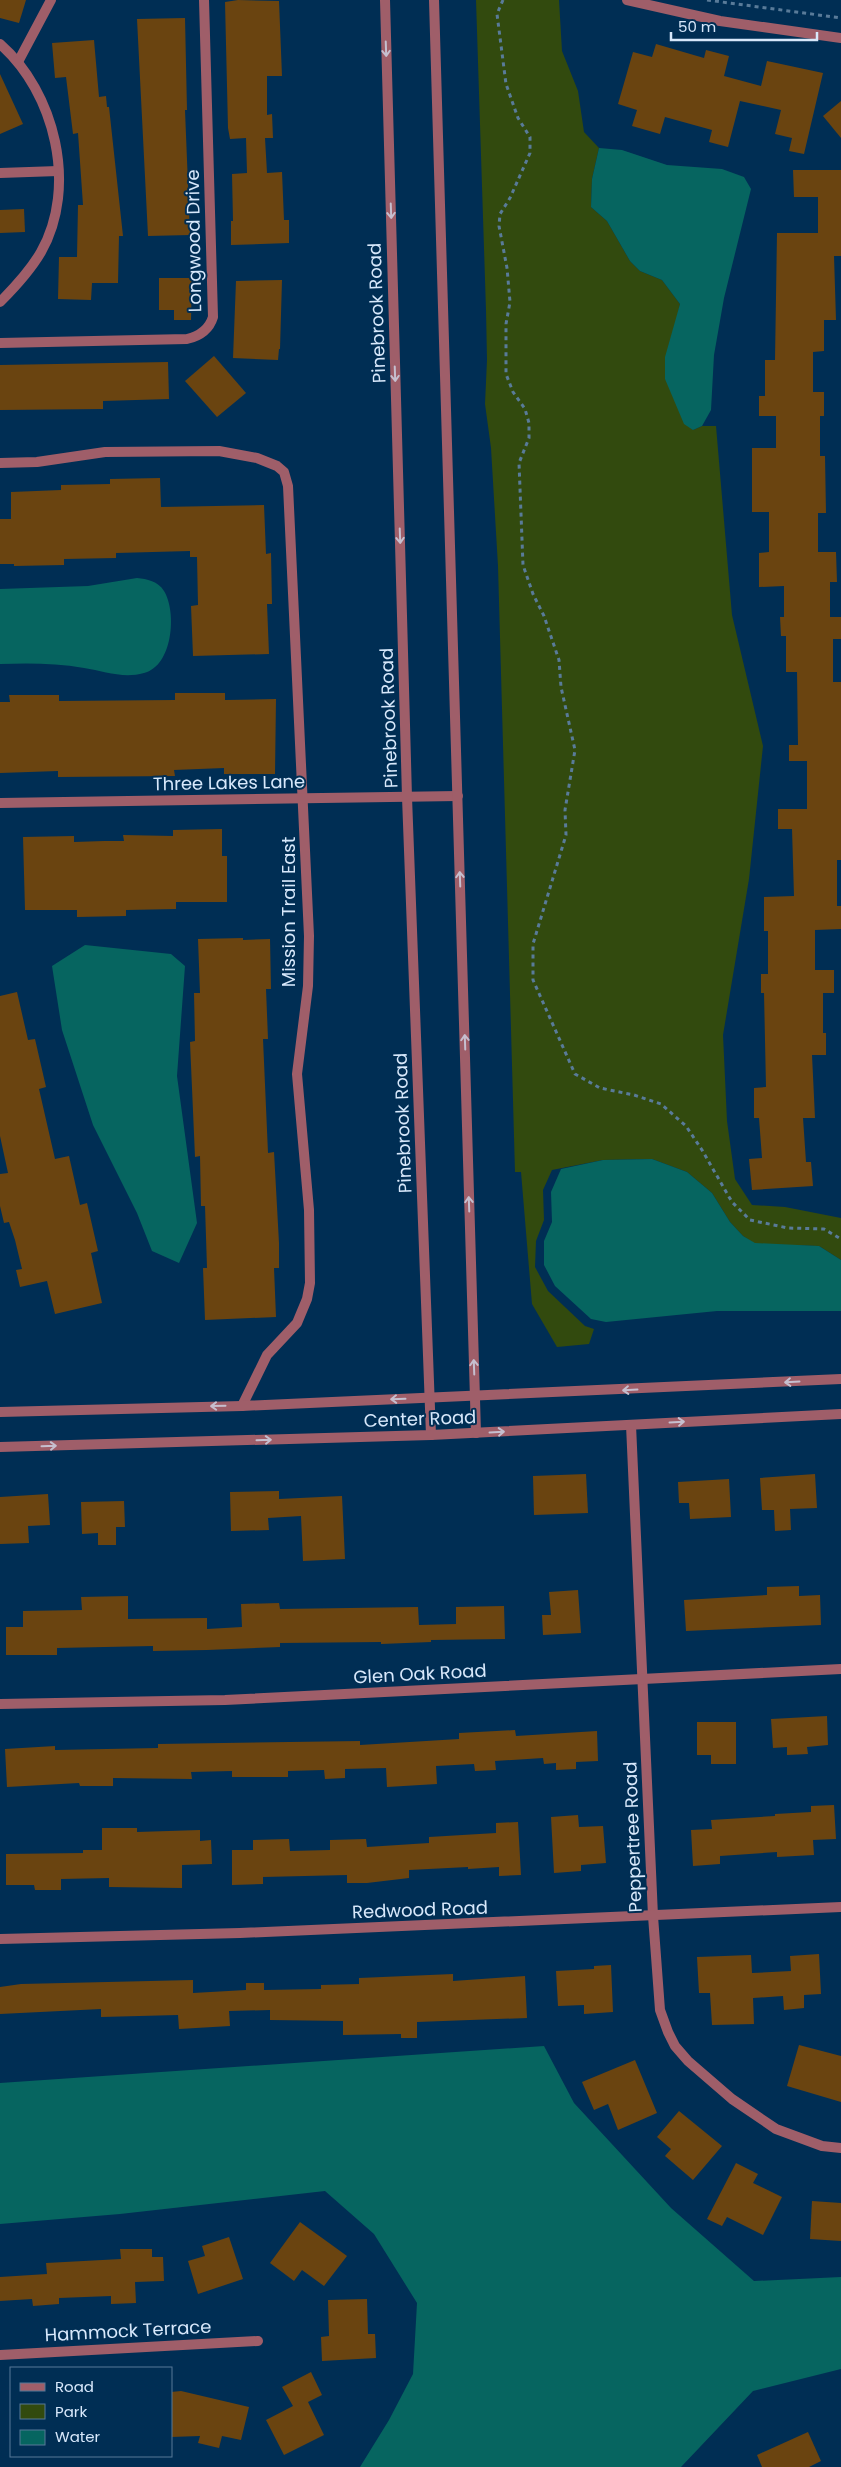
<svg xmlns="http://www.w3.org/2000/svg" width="841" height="2467" viewBox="0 0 841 2467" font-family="Poppins,sans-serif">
	<rect width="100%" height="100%" fill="#002e54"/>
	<polygon fill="#324a0e" points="476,0 559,0 562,51 578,91 584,132 599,148 592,179 591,207 607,221 630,261 640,271 662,280 680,304 675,328 693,430 702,426 716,426 732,615 763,746 749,879 723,1035 727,1121 735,1179 752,1205 785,1207 841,1218 841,1260 819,1246 755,1244 743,1236 730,1222 712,1193 687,1172 652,1159 603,1160 552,1170 543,1190 544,1220 536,1241 535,1267 548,1291 585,1326 594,1329 589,1344 557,1347 532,1304 521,1172 515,1172 498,566 491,448 485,404 487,360 486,310"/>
	<g fill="#066560">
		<polygon points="599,148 622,150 667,165 722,169 744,177 751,189 724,298 714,355 711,410 702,426 693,430 684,424 665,379 665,357 680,304 662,280 640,271 630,261 607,221 591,207 592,179"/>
		<path d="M137 578C147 579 158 581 164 591 177 612 173 666 144 673 123 679 104 671 84 668 56 663 28 663 0 664V589L88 586Z"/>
		<polygon points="85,945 171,954 185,966 177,1076 197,1223 179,1263 152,1251 137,1213 93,1125 62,1030 52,966"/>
		<polygon points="652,1159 687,1172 712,1193 730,1222 743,1236 755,1243 819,1246 841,1260 841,1311 717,1311 606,1322 591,1319 555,1286 544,1265 544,1241 552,1222 551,1192 561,1169 603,1160"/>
		<polygon points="544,2046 574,2103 671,2208 754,2281 841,2277 841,2369 753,2391 681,2467 360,2467 389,2420 413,2374 417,2303 374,2234 325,2191 120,2214 0,2224 0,2083"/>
	</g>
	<g fill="#6a4410">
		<polygon points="0,0 26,0 19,23 0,18"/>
		<polygon points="238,0 279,1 282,76 267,76 267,115 272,114 273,138 265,138 267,173 282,172 284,220 289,220 289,243 231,245 231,221 233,221 232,174 247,173 246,138 230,139 228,128 225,2"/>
		<polygon points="185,18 187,110 185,110 190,235 148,236 137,19"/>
		<polygon points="94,40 99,97 106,96 107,107 109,107 123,236 119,236 118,283 92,283 91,300 58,299 59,257 77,257 78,205 83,205 78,133 73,134 66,77 55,78 52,43"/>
		<polygon points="656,44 704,58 706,50 729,56 724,76 761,86 767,61 823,73 804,154 789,151 792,138 775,134 781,110 740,101 728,147 709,142 712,130 665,117 660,134 632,126 637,110 618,104 633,52 652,57"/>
		<polygon points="0,74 23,124 0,134"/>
		<polygon points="841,101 841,138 823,116"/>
		<polygon points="793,170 841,170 841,256 834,256 836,320 824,320 824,351 813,352 813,392 824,392 824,416 820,416 820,456 825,456 826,513 818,513 818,552 836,552 837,582 830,582 830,617 841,617 841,639 833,639 833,682 841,682 841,860 837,860 837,906 841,906 841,929 815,930 815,970 834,970 834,993 823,993 823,1033 826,1033 826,1055 812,1055 815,1118 803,1118 806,1162 811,1162 813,1186 752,1190 749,1159 762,1158 759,1118 754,1118 754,1088 766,1087 764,993 761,993 761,974 768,974 768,931 764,931 764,897 794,896 792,829 778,829 778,809 807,809 807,761 789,761 789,745 798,745 797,672 786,672 786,636 781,636 780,617 784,617 784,586 759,587 759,553 769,552 769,512 752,512 752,448 776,448 776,416 759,416 759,396 765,396 765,360 775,360 777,233 818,233 818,197 794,197"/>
		<polygon points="24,209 25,232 0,233 0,210"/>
		<polygon points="159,278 192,278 191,320 174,320 174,310 159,310"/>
		<polygon points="282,280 280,349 279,349 278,360 233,358 236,281"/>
		<polygon points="214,356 246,393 217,417 185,381"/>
		<polygon points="168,362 169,399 103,401 103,409 0,410 0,365"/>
		<polygon points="160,478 161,507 264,505 266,554 271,553 272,604 267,604 269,654 193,656 191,606 198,605 197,557 190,557 190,551 116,553 116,558 64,559 64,565 14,566 14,564 0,564 0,519 11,519 11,492 61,490 61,485 110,484 110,479"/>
		<polygon points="175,693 225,693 225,700 276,699 275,774 224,774 224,768 174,770 175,776 58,777 58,771 0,773 0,702 10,702 9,695 59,695 59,701 175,700"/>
		<polygon points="222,829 222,856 227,856 227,902 176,902 176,909 126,910 126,916 77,917 77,910 25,910 23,837 74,836 74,842 104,841 124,841 123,835 173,836 173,830"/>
		<polygon points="243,938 243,940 270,939 271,989 266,989 268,1039 263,1039 268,1153 274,1152 279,1243 279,1268 274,1268 276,1317 205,1320 203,1268 207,1268 205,1206 201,1206 200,1156 195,1157 190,1042 195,1041 194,993 200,993 198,939"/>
		<polygon points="17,992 28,1040 35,1039 46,1087 39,1089 55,1159 69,1156 80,1205 87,1203 98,1251 91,1253 102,1303 55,1314 47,1281 20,1287 16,1270 22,1269 15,1240 9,1222 4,1223 0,1206 0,1174 8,1173 0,1136 0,996"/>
		<polygon points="586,1474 588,1513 534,1515 533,1476"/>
		<polygon points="815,1474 817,1508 790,1509 791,1530 775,1531 774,1510 762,1510 760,1478"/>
		<polygon points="729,1479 731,1517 690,1519 689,1503 679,1503 678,1482"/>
		<polygon points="279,1491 279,1499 342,1496 345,1559 303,1561 301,1516 268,1518 269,1530 231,1531 230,1492"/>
		<polygon points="48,1494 50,1525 28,1526 29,1543 0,1544 0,1497"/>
		<polygon points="124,1501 125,1527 116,1527 116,1545 98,1545 98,1533 82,1534 81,1502"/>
		<polygon points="799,1586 799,1596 820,1595 821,1625 686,1631 684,1600 767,1595 767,1587"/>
		<polygon points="578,1590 581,1633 543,1635 542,1615 551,1615 549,1592"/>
		<polygon points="128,1596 128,1619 207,1618 207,1629 242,1627 241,1604 279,1603 280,1609 418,1607 419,1625 456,1624 456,1607 504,1606 505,1639 431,1640 431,1642 381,1644 381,1642 280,1643 280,1647 207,1650 153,1651 153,1646 57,1648 57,1655 6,1655 6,1627 23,1627 23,1611 82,1610 81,1597"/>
		<polygon points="827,1716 828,1745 807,1747 808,1754 787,1755 787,1747 773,1748 771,1719"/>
		<polygon points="697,1722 736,1722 736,1764 711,1764 711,1755 697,1755"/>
		<polygon points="515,1730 516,1736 597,1731 598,1761 576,1762 576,1769 556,1770 556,1763 544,1764 543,1758 495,1761 496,1770 475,1771 474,1764 436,1766 437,1784 387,1787 386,1768 345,1769 345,1778 325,1779 324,1770 288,1771 288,1777 232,1777 232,1771 191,1772 192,1779 113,1778 113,1786 80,1786 79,1783 7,1787 5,1749 55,1746 55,1750 158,1748 158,1744 360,1741 360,1745 459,1739 459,1733"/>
		<polygon points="834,1805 836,1839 813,1840 814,1855 777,1857 777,1852 720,1856 720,1864 693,1866 691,1830 712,1829 711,1820 775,1816 775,1814 811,1812 811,1806"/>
		<polygon points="578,1815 579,1827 603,1826 606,1863 581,1865 581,1871 554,1873 551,1817"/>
		<polygon points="518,1822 521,1875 499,1876 499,1867 468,1869 468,1867 409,1870 409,1878 367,1883 347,1883 347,1875 263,1877 263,1884 232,1885 232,1850 253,1850 253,1840 289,1839 290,1851 330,1850 330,1840 366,1839 367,1847 429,1843 429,1837 496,1833 496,1823"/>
		<polygon points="102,1828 137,1828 137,1832 200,1830 200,1841 211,1840 212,1864 182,1865 182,1888 109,1887 109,1878 61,1879 61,1890 35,1890 34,1885 6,1885 6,1854 83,1853 83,1850 102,1850"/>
		<polygon points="819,1954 821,1994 804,1995 804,2008 784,2010 783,1996 753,1998 754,2024 712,2025 710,1993 699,1993 697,1957 751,1955 752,1973 791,1971 790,1956"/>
		<polygon points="611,1965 613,2012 584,2014 584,2005 558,2006 556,1971 594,1969 594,1966"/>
		<polygon points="453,1974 453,1981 525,1976 527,2018 417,2022 417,2038 401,2038 401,2034 343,2035 343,2021 270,2020 270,2010 229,2011 230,2026 179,2029 178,2015 101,2017 101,2009 0,2014 0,1987 21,1984 193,1980 193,1993 246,1990 246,1983 264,1983 264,1990 321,1989 321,1985 359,1984 359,1978"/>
		<polygon points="799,2045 841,2056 841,2102 787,2086"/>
		<polygon points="635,2060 657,2113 618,2130 608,2104 594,2110 582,2082"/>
		<polygon points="679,2111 722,2146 693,2180 665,2156 671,2149 657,2137"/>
		<polygon points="736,2163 758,2174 753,2183 782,2197 763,2235 727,2217 722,2226 707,2219"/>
		<polygon points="812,2201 841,2203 841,2241 810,2239"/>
		<polygon points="300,2222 347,2256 324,2286 302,2270 294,2281 270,2263"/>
		<polygon points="229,2237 243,2279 198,2294 188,2261 205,2256 202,2246"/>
		<polygon points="120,2249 152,2249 152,2257 163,2257 164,2281 135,2282 136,2303 111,2304 111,2296 59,2298 59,2304 33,2306 32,2299 0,2301 0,2277 47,2274 46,2263 121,2259"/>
		<polygon points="367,2299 368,2334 375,2334 376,2358 322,2361 321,2337 329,2336 328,2300"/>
		<polygon points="311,2372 322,2395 308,2402 324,2435 284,2455 266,2420 293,2406 282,2387"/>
		<polygon points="181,2391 249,2407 241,2440 222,2436 219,2448 198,2443 200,2436 171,2437 171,2392"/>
		<polygon points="808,2432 821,2461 809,2467 762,2467 757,2455"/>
	</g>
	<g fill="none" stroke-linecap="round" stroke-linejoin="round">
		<g stroke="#597b99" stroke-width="3" stroke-dasharray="4 4" stroke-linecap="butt">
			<polyline points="503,0 497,14 506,84 518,118 530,137 530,153 510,198 500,214 499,226 507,268 510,302 506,324 506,374 513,392 525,409 529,423 529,438 519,463 523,565 533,594 544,616 559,660 561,687 575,750 565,810 566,835 533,944 533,980 575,1074 600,1088 634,1095 661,1104 686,1126 702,1150 732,1202 750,1220 788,1228 824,1229 841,1239"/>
			<polyline points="707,0 841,18"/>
		</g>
		<g stroke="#9f5e69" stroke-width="10">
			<polyline points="627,0 720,21 841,38"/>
			<path d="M0 44C55 92 78 187 41 252 30 271 15 287 0 302"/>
			<polyline points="18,62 51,0"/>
			<polyline points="0,173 58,171"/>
			<path d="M0 343 187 339C200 336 209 330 213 317L204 0"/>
			<polyline points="0,463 37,462 105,452 219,451 257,458 277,466 284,472 288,486 309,936 308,986 297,1074 309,1210 310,1283 307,1299 297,1323 267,1355 242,1406"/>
			<polyline points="0,803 458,796"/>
			<polyline points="631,1425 653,1916 660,2010 668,2032 675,2046 688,2061 732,2099 776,2129 822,2146 841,2148"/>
			<polyline points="0,1704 225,1700 841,1669"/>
			<polyline points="0,1939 240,1933 841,1907"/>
			<polyline points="0,2355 258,2341"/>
		</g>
		<g stroke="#9f5e69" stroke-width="10">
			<polyline points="385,0 407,797 431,1435"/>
			<polyline points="434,0 476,1433"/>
			<polyline points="0,1412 242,1406 841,1379"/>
			<polyline points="0,1447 431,1435 841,1414"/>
		</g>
	</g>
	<defs><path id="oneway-shaft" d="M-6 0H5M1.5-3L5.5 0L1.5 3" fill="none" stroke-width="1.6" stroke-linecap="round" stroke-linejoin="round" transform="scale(1.25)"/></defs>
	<g stroke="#c6bfcf">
		<use href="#oneway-shaft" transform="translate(386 49) rotate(88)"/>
		<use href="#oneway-shaft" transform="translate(391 211) rotate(88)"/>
		<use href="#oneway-shaft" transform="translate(395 374) rotate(88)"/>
		<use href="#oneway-shaft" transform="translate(400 536) rotate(88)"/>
		<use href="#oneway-shaft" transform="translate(460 879) rotate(-92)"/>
		<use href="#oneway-shaft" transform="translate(465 1042) rotate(-92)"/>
		<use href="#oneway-shaft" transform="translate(469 1204) rotate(-92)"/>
		<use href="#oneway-shaft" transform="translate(474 1367) rotate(-92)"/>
		<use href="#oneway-shaft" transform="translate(792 1382) rotate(177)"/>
		<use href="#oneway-shaft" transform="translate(630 1390) rotate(177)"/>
		<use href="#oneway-shaft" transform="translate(398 1399) rotate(178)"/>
		<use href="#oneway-shaft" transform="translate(218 1406) rotate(179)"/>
		<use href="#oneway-shaft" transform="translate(677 1422) rotate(-3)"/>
		<use href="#oneway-shaft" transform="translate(497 1432) rotate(-3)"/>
		<use href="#oneway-shaft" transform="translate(264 1440) rotate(-2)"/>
		<use href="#oneway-shaft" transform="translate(49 1446) rotate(-2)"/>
	</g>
	<g text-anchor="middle" stroke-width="4" stroke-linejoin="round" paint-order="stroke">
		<g font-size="18" fill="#d7e8fb" stroke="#002e54">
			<text transform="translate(194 241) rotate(-91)" y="6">Longwood Drive</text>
			<text transform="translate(377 313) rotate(-92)" y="6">Pinebrook Road</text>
			<text transform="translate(389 718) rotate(-92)" y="6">Pinebrook Road</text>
			<text transform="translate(229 783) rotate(-1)" y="6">Three Lakes Lane</text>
			<text transform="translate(289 912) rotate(-90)" y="6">Mission Trail East</text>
			<text transform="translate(403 1123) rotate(-92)" y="6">Pinebrook Road</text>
			<text transform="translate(420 1419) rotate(-2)" y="6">Center Road</text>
			<text transform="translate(420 1674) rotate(-3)" y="6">Glen Oak Road</text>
			<text transform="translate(633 1837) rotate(-92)" y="6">Peppertree Road</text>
			<text transform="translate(420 1910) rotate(-2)" y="6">Redwood Road</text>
			<text transform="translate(128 2331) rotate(-3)" y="6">Hammock Terrace</text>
		</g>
	</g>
	<rect x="10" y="2367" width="162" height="90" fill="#002e54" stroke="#567897"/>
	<rect x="20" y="2383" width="25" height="8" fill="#9f5e69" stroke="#567897"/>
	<text x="55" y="2392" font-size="15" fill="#d7e8fb">Road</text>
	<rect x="20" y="2404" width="25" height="15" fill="#324a0e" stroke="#567897"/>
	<text x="55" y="2417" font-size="15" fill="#d7e8fb">Park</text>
	<rect x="20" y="2430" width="25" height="15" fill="#066560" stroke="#567897"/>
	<text x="55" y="2442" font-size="15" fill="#d7e8fb">Water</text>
	<path d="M671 32v8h146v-8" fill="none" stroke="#d7e8fb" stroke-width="2.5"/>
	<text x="678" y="32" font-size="15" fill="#d7e8fb" stroke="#002e54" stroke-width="4" paint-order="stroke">50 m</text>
</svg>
